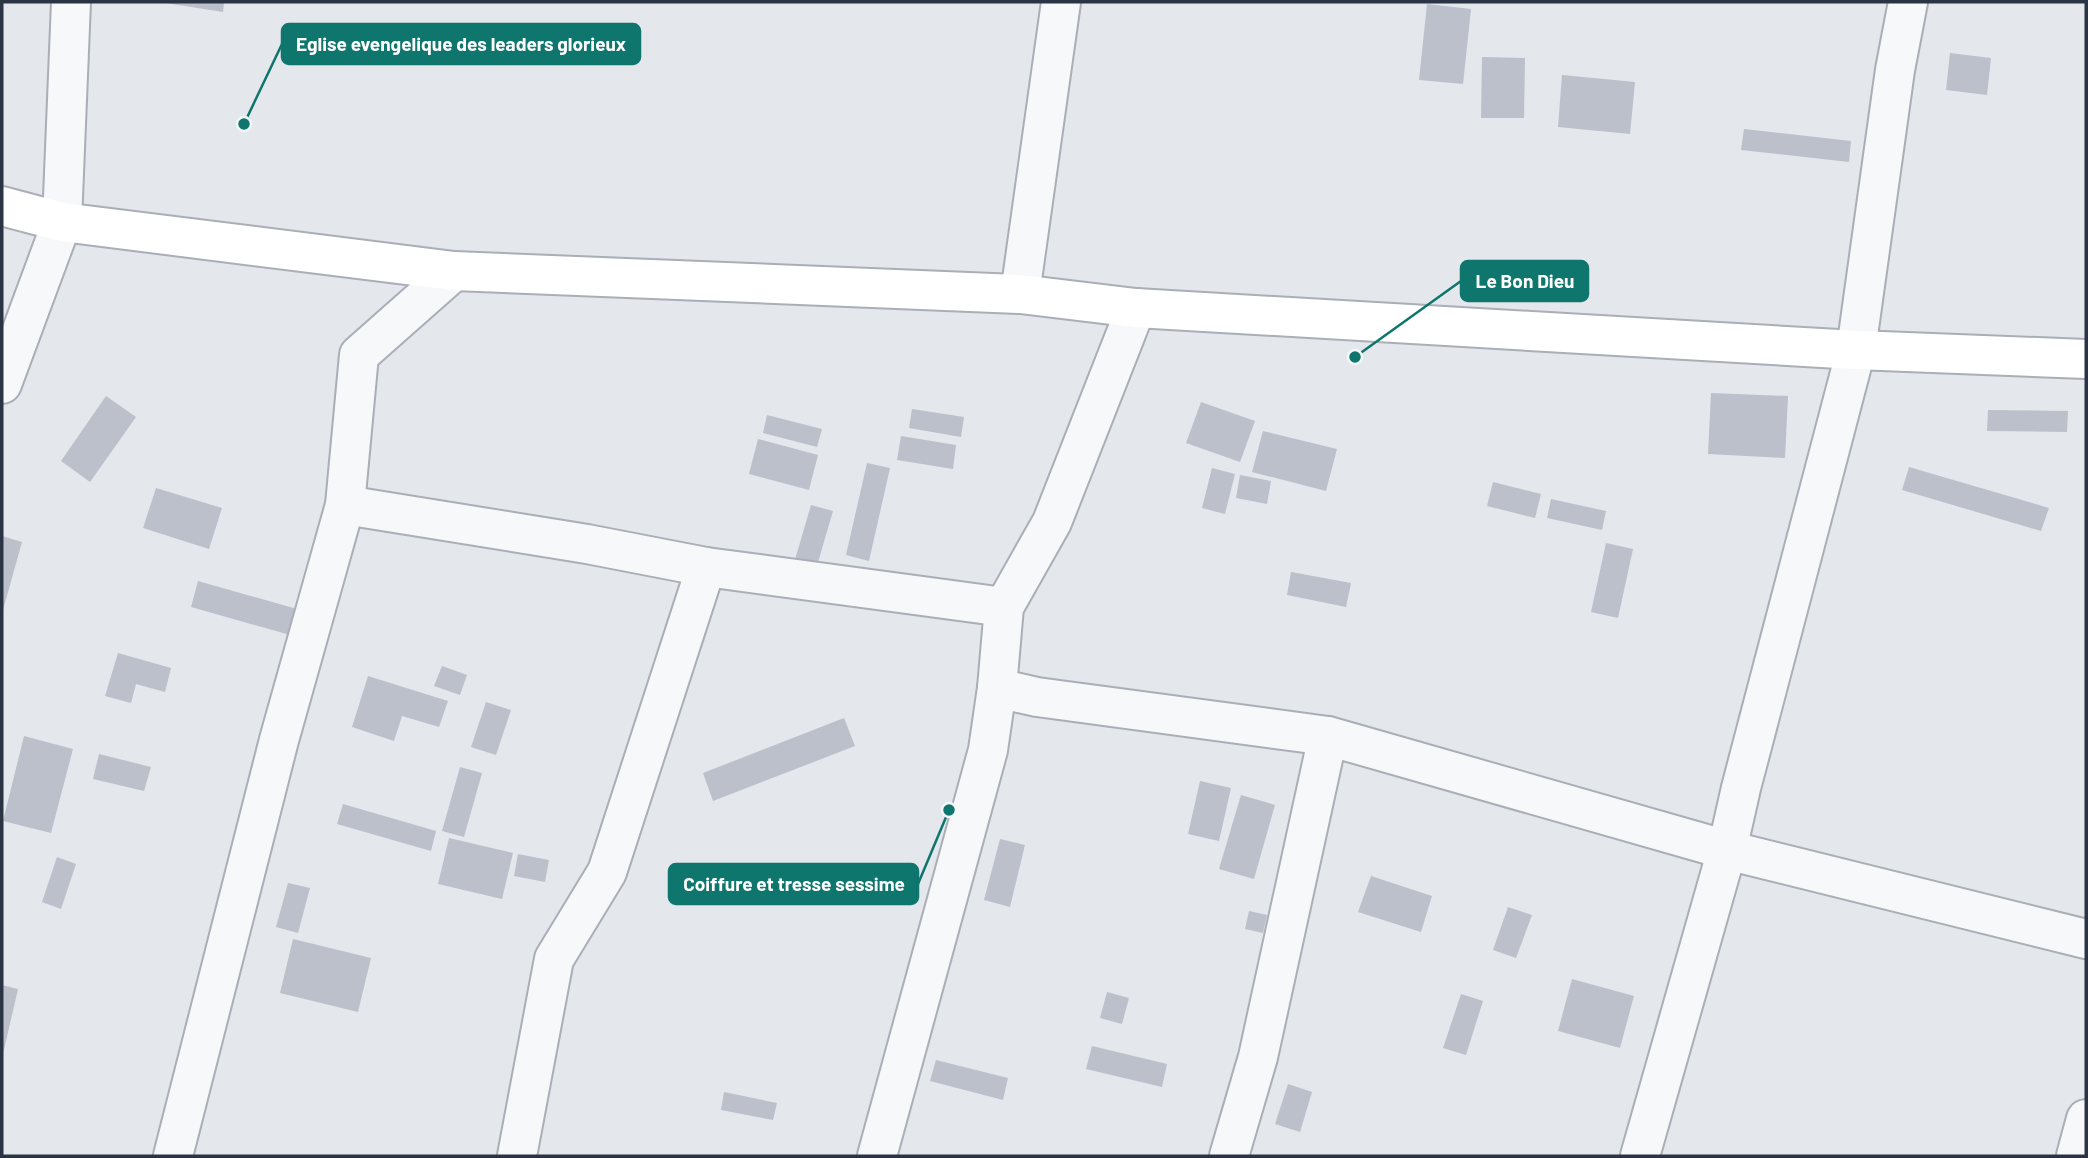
<svg xmlns="http://www.w3.org/2000/svg" width="2088" height="1158" viewBox="0 0 2088 1158" font-family="Barlow,sans-serif">
	<rect width="100%" height="100%" fill="#e4e7ec"/>
	<g fill="#bbc0ca">
		<polygon points="159,2 224,2 223,12"/>
		<polygon points="1427,4 1471,9 1463,84 1419,80"/>
		<polygon points="1950,53 1991,58 1987,95 1946,90"/>
		<polygon points="1482,57 1525,58 1524,118 1481,118"/>
		<polygon points="1562,75 1635,82 1630,134 1558,127"/>
		<polygon points="1744,129 1851,141 1849,162 1741,150"/>
		<polygon points="1711,393 1788,396 1785,458 1708,454"/>
		<polygon points="106,396 136,417 90,482 61,461"/>
		<polygon points="1201,402 1255,421 1240,462 1186,443"/>
		<polygon points="912,409 964,417 961,437 909,428"/>
		<polygon points="1988,410 2068,411 2067,432 1987,431"/>
		<polygon points="767,415 822,429 817,447 763,433"/>
		<polygon points="1263,431 1337,449 1326,491 1252,472"/>
		<polygon points="901,436 956,445 953,469 897,460"/>
		<polygon points="758,439 818,455 809,490 749,474"/>
		<polygon points="867,463 890,468 869,561 846,555"/>
		<polygon points="1909,467 2049,508 2041,531 1902,490"/>
		<polygon points="1212,468 1235,474 1225,514 1202,508"/>
		<polygon points="1240,475 1271,481 1267,504 1236,498"/>
		<polygon points="1493,482 1541,494 1535,518 1487,506"/>
		<polygon points="156,488 222,508 209,549 143,528"/>
		<polygon points="1551,499 1606,511 1602,530 1547,518"/>
		<polygon points="811,505 833,511 814,576 792,570"/>
		<polygon points="2,536 22,542 3,610 2,610"/>
		<polygon points="1606,543 1633,549 1618,618 1591,612"/>
		<polygon points="1291,572 1351,583 1346,607 1287,595"/>
		<polygon points="198,581 297,609 290,635 191,607"/>
		<polygon points="118,653 171,668 165,692 136,684 131,703 105,696"/>
		<polygon points="442,666 467,675 460,695 434,686"/>
		<polygon points="368,676 448,701 439,727 402,716 394,741 352,727"/>
		<polygon points="486,702 511,710 496,755 471,747"/>
		<polygon points="844,718 855,746 713,801 703,773"/>
		<polygon points="24,736 73,749 51,833 3,821"/>
		<polygon points="99,754 151,767 144,791 93,779"/>
		<polygon points="460,767 482,773 464,837 442,831"/>
		<polygon points="1200,781 1231,788 1219,841 1188,834"/>
		<polygon points="1241,795 1275,805 1254,879 1219,869"/>
		<polygon points="343,804 436,831 431,851 337,824"/>
		<polygon points="449,838 513,853 502,899 438,884"/>
		<polygon points="1000,839 1025,845 1010,907 984,900"/>
		<polygon points="518,854 549,860 545,882 514,876"/>
		<polygon points="57,857 76,864 61,909 42,902"/>
		<polygon points="1371,876 1432,896 1421,932 1358,912"/>
		<polygon points="288,883 310,888 298,933 276,927"/>
		<polygon points="1508,907 1532,915 1516,958 1493,950"/>
		<polygon points="1249,911 1267,915 1263,933 1245,929"/>
		<polygon points="293,939 371,958 358,1012 280,993"/>
		<polygon points="1572,979 1634,996 1620,1048 1558,1031"/>
		<polygon points="2,985 18,989 3,1054 2,1054"/>
		<polygon points="1107,992 1129,998 1122,1024 1100,1018"/>
		<polygon points="1461,994 1483,1001 1466,1055 1443,1048"/>
		<polygon points="1092,1046 1167,1064 1162,1087 1086,1069"/>
		<polygon points="936,1060 1008,1078 1003,1100 930,1081"/>
		<polygon points="1288,1084 1312,1092 1300,1132 1275,1124"/>
		<polygon points="724,1092 777,1103 773,1120 721,1110"/>
	</g>
	<g fill="none" stroke-linecap="round" stroke-linejoin="round">
		<defs>
			<g id="street">
				<polyline points="1020,294 1061,2"/>
				<polyline points="2,384 62,222 71,2"/>
				<polyline points="345,505 587,544 706,567 1004,607"/>
				<polyline points="997,688 1037,697 1328,736 1727,850 2086,939"/>
				<polyline points="173,1156 279,740 345,505 359,355 454,271"/>
				<polyline points="517,1156 554,959 607,872 706,567"/>
				<polyline points="877,1156 988,750 997,688 1004,607 1052,522 1136,308"/>
				<polyline points="1229,1156 1258,1057 1328,736"/>
				<polyline points="1640,1156 1727,850 1741,788 1856,350 1895,70 1908,2"/>
				<polyline points="2076,1156 2086,1119"/>
			</g>
			<polyline id="secondary" points="2,206 62,222 454,271 1020,294 1136,308 1856,350 2086,359"/>
		</defs>
		<use href="#street" stroke="#a9aeb7" stroke-width="42"/>
		<use href="#secondary" stroke="#a9aeb7" stroke-width="42"/>
		<use href="#street" stroke="#f7f8fa" stroke-width="38"/>
		<use href="#secondary" stroke="#fff" stroke-width="38"/>
	</g>
	<path fill="none" stroke="#0f766e" stroke-width="2.5" d="M244 124L282 44M1355 357L1461 281M949 810L918 884"/>
	<g fill="#0f766e" stroke="#f4f6f9" stroke-width="2.5">
		<circle cx="244" cy="124" r="7"/>
		<circle cx="1355" cy="357" r="7"/>
		<circle cx="949" cy="810" r="7"/>
	</g>
	<g fill="#0f766e" stroke="#0f766e" stroke-width="2.5">
		<rect x="282" y="24" width="358" height="40" rx="7"/>
		<rect x="1461" y="261" width="127" height="40" rx="7"/>
		<rect x="669" y="864" width="249" height="40" rx="7"/>
	</g>
	<g font-size="19" text-anchor="middle" font-weight="bold" fill="#fff">
		<text x="461" y="51">Eglise evengelique des leaders glorieux</text>
		<text x="1525" y="288">Le Bon Dieu</text>
		<text x="794" y="891">Coiffure et tresse sessime</text>
	</g>
	<rect width="2088" height="1158" fill="none" stroke="#2b3445" stroke-width="7"/>
</svg>
